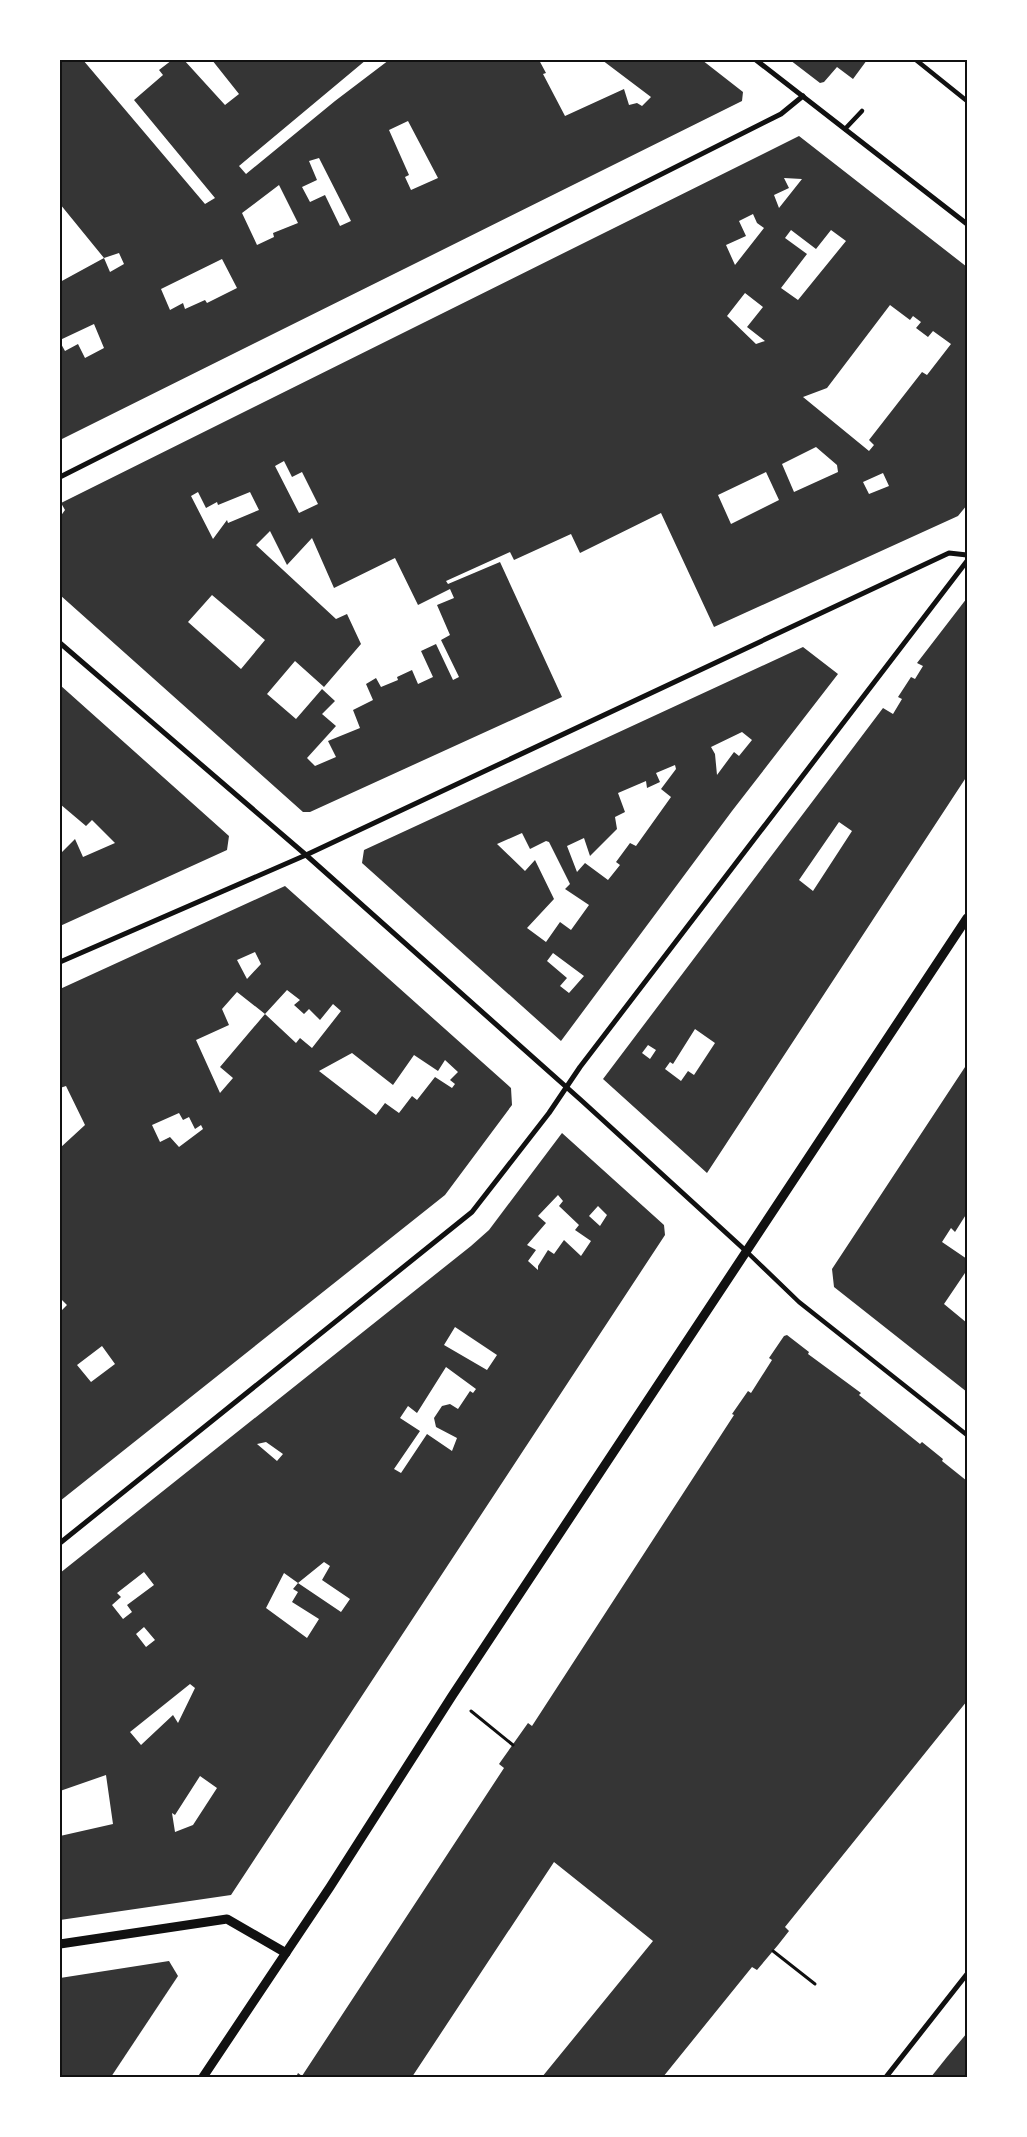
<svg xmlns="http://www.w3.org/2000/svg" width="1027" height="2137" viewBox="0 0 1027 2137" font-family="'IBM Plex Sans',sans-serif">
	<rect width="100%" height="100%" fill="#fff"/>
	<g fill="#353535" fill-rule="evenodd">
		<path d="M60 60H83L205 204 215 198 134 100 163 75 159 70 172 60H184L225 105 239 94 212 60H366L239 166 246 174 335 101 389 60H539L546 73 543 74 565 116 624 89 629 105 637 103 642 106 651 97 602 60H702L743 92 742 101 60 440V342L65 351 78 344 85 358 104 348 94 324 60 340V282L104 258 110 272 124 264 119 253 104 258 60 204ZM408 121 438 178 411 190 405 177 409 175 389 130ZM319 158 351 221 340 226 325 195 310 202 302 187 317 180 309 161ZM279 185 298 223 273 233 274 237 257 245 242 213ZM222 259 237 288 207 303 205 300 185 309 183 303 170 310 161 289Z"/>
		<polygon points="790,60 867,60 853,79 837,67 824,82 820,83"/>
		<path d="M799 136 967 267V505L958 516 714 627 661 513 580 553 571 534 514 560 510 552 446 581 448 584 500 562 562 697 310 812H303L60 595V517L65 510 61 503ZM784 178 802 179 779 208 774 195 789 188ZM753 214 757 223 764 228 735 265 726 245 746 236 739 221ZM791 230 816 249 831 230 846 241 798 300 781 288 807 254 785 238ZM745 293 763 307 747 327 765 341 756 344 727 316ZM890 305 910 320 913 316 921 322 916 328 928 337 933 331 951 344 927 375 922 372 869 440 874 445 869 451 803 397 827 388ZM816 447 837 465 838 472 794 492 782 464ZM284 461 292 477 302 472 318 504 299 513 275 466ZM766 472 779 500 731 524 718 495ZM883 473 889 486 869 494 863 482ZM198 492 206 508 217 502 218 505 250 492 259 510 228 523 227 520 213 539 191 496ZM270 531 287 565 312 538 334 588 395 558 418 605 450 589 454 598 437 605 450 635 441 640 459 677 453 680 436 644 421 651 433 677 418 684 412 670 397 677 398 680 381 687 376 678 366 684 373 700 353 710 360 728 328 741 336 757 315 766 307 758 336 726 322 714 335 701 322 689 296 719 267 694 295 661 324 687 361 644 347 614 336 619 256 545ZM212 595 265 640 241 669 188 622Z"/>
		<path d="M967 598V776L707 1173 603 1079 883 708 893 714 902 699 898 697 911 677 915 679 923 666 917 663ZM839 822 852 831 813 891 799 880ZM695 1029 715 1043 694 1075 688 1071 681 1081 665 1069 670 1062 673 1064ZM648 1045 656 1050 650 1059 642 1053Z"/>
		<path d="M803 647 838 674 732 811 561 1041 362 863 364 850ZM742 732 752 740 739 756 734 752 717 775 715 754 711 747ZM675 765 676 769 661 789 671 797 636 846 630 843 616 862 620 865 608 880 585 863 577 872 567 846 584 838 590 856 617 829 615 817 625 812 618 793 646 781 647 788 660 782 656 773ZM522 833 530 849 546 841 549 842 570 884 565 889 589 905 571 930 560 922 546 942 527 928 554 899 535 860 525 871 497 844ZM553 953 584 976 569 993 560 986 567 978 547 961Z"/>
		<polygon points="60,685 229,836 227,850 60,926 60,854 75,839 83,857 115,843 92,820 86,826 60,804"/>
		<path d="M285 886 511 1088 512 1105 445 1195 60 1501V1312L67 1305 60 1298V1148L85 1125 66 1086 60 1088V989ZM255 952 261 964 247 979 237 960ZM287 990 300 1000 294 1005 304 1014 309 1009 320 1020 333 1004 341 1011 312 1048 300 1038 296 1043 265 1014 220 1067 233 1078 220 1093 196 1040 229 1025 222 1009 237 992 265 1014ZM352 1053 393 1085 414 1055 438 1071 445 1060 458 1072 450 1080 455 1084 452 1088 435 1077 417 1100 412 1096 399 1113 385 1103 376 1115 319 1071ZM179 1113 183 1120 189 1117 195 1129 201 1125 203 1129 179 1147 170 1137 160 1142 152 1125ZM102 1346 115 1364 91 1382 77 1365Z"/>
		<polygon points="967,1064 967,1213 955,1232 951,1228 942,1242 967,1259 967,1270 944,1304 967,1323 967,1392 834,1287 832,1269"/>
		<path d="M562 1133 664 1225 665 1235 231 1895 60 1920V1836L113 1824 106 1775 60 1791V1573L471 1246 489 1230ZM558 1195 563 1201 559 1206 579 1225 575 1230 591 1241 581 1256 564 1240 554 1254 548 1250 538 1266V1270L528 1261 536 1250 527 1245 546 1223 538 1216ZM598 1206 607 1215 600 1226 589 1216ZM455 1327 497 1355 487 1370 444 1345ZM446 1367 476 1389 473 1393 470 1391 458 1409 450 1404 442 1406 434 1418 436 1427 457 1438 452 1451 427 1434 401 1473 394 1469 420 1431 400 1418 408 1406 417 1413ZM266 1442 283 1454 277 1461 257 1444ZM324 1562 330 1566 322 1580 350 1599 341 1612 298 1583 293 1589 298 1592 292 1602 319 1619 307 1638 266 1608 284 1573 298 1583ZM144 1572 154 1585 127 1605 132 1612 123 1619 112 1605 121 1597 117 1593ZM144 1627 155 1640 146 1647 136 1634ZM190 1684 195 1688 178 1723 173 1715 141 1745 130 1732ZM200 1776 217 1788 193 1825 175 1832 172 1813 175 1815Z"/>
		<polygon points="787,1335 809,1352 808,1354 861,1393 859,1395 920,1444 922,1442 943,1459 942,1461 967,1481 967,1701 785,1927 789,1931 778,1945 757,1970 752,1967 663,2077 542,2077 653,1941 554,1862 412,2077 296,2077 298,2073 302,2076 504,1768 499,1764 528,1723 532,1726 734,1415 732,1414 748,1391 751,1393 772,1360 769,1358 784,1336"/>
		<polygon points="169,1961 178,1976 111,2077 60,2077 60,1978"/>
		<polygon points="967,2033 967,2077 931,2077 947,2057"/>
	</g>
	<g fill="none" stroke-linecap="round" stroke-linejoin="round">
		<g stroke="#111" stroke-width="3">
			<polyline points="471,1711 513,1745"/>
			<polyline points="773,1951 815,1984"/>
		</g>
		<g stroke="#111" stroke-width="4.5">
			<polyline points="916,60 967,101"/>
			<polyline points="845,129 862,111"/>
			<polyline points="746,1251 799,1302 967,1435"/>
		</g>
		<g stroke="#111" stroke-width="5">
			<polyline points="756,60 967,224"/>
			<polyline points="60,477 781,114 803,96"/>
			<polyline points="60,643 306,855 582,1101 746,1251"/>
			<polyline points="60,962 306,855 949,553 967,555"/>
			<polyline points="60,1543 472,1212 549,1113 580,1067 967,561"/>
			<polyline points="886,2077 967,1974"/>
		</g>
		<g stroke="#111" stroke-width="9">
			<polyline points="60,1944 227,1919 286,1953"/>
			<polyline points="203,2077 330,1887 452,1696 967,918"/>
		</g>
	</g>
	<rect width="1027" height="2137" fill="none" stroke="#ffffff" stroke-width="122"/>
	<rect x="61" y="61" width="905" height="2015" fill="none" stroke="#111" stroke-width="2"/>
</svg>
